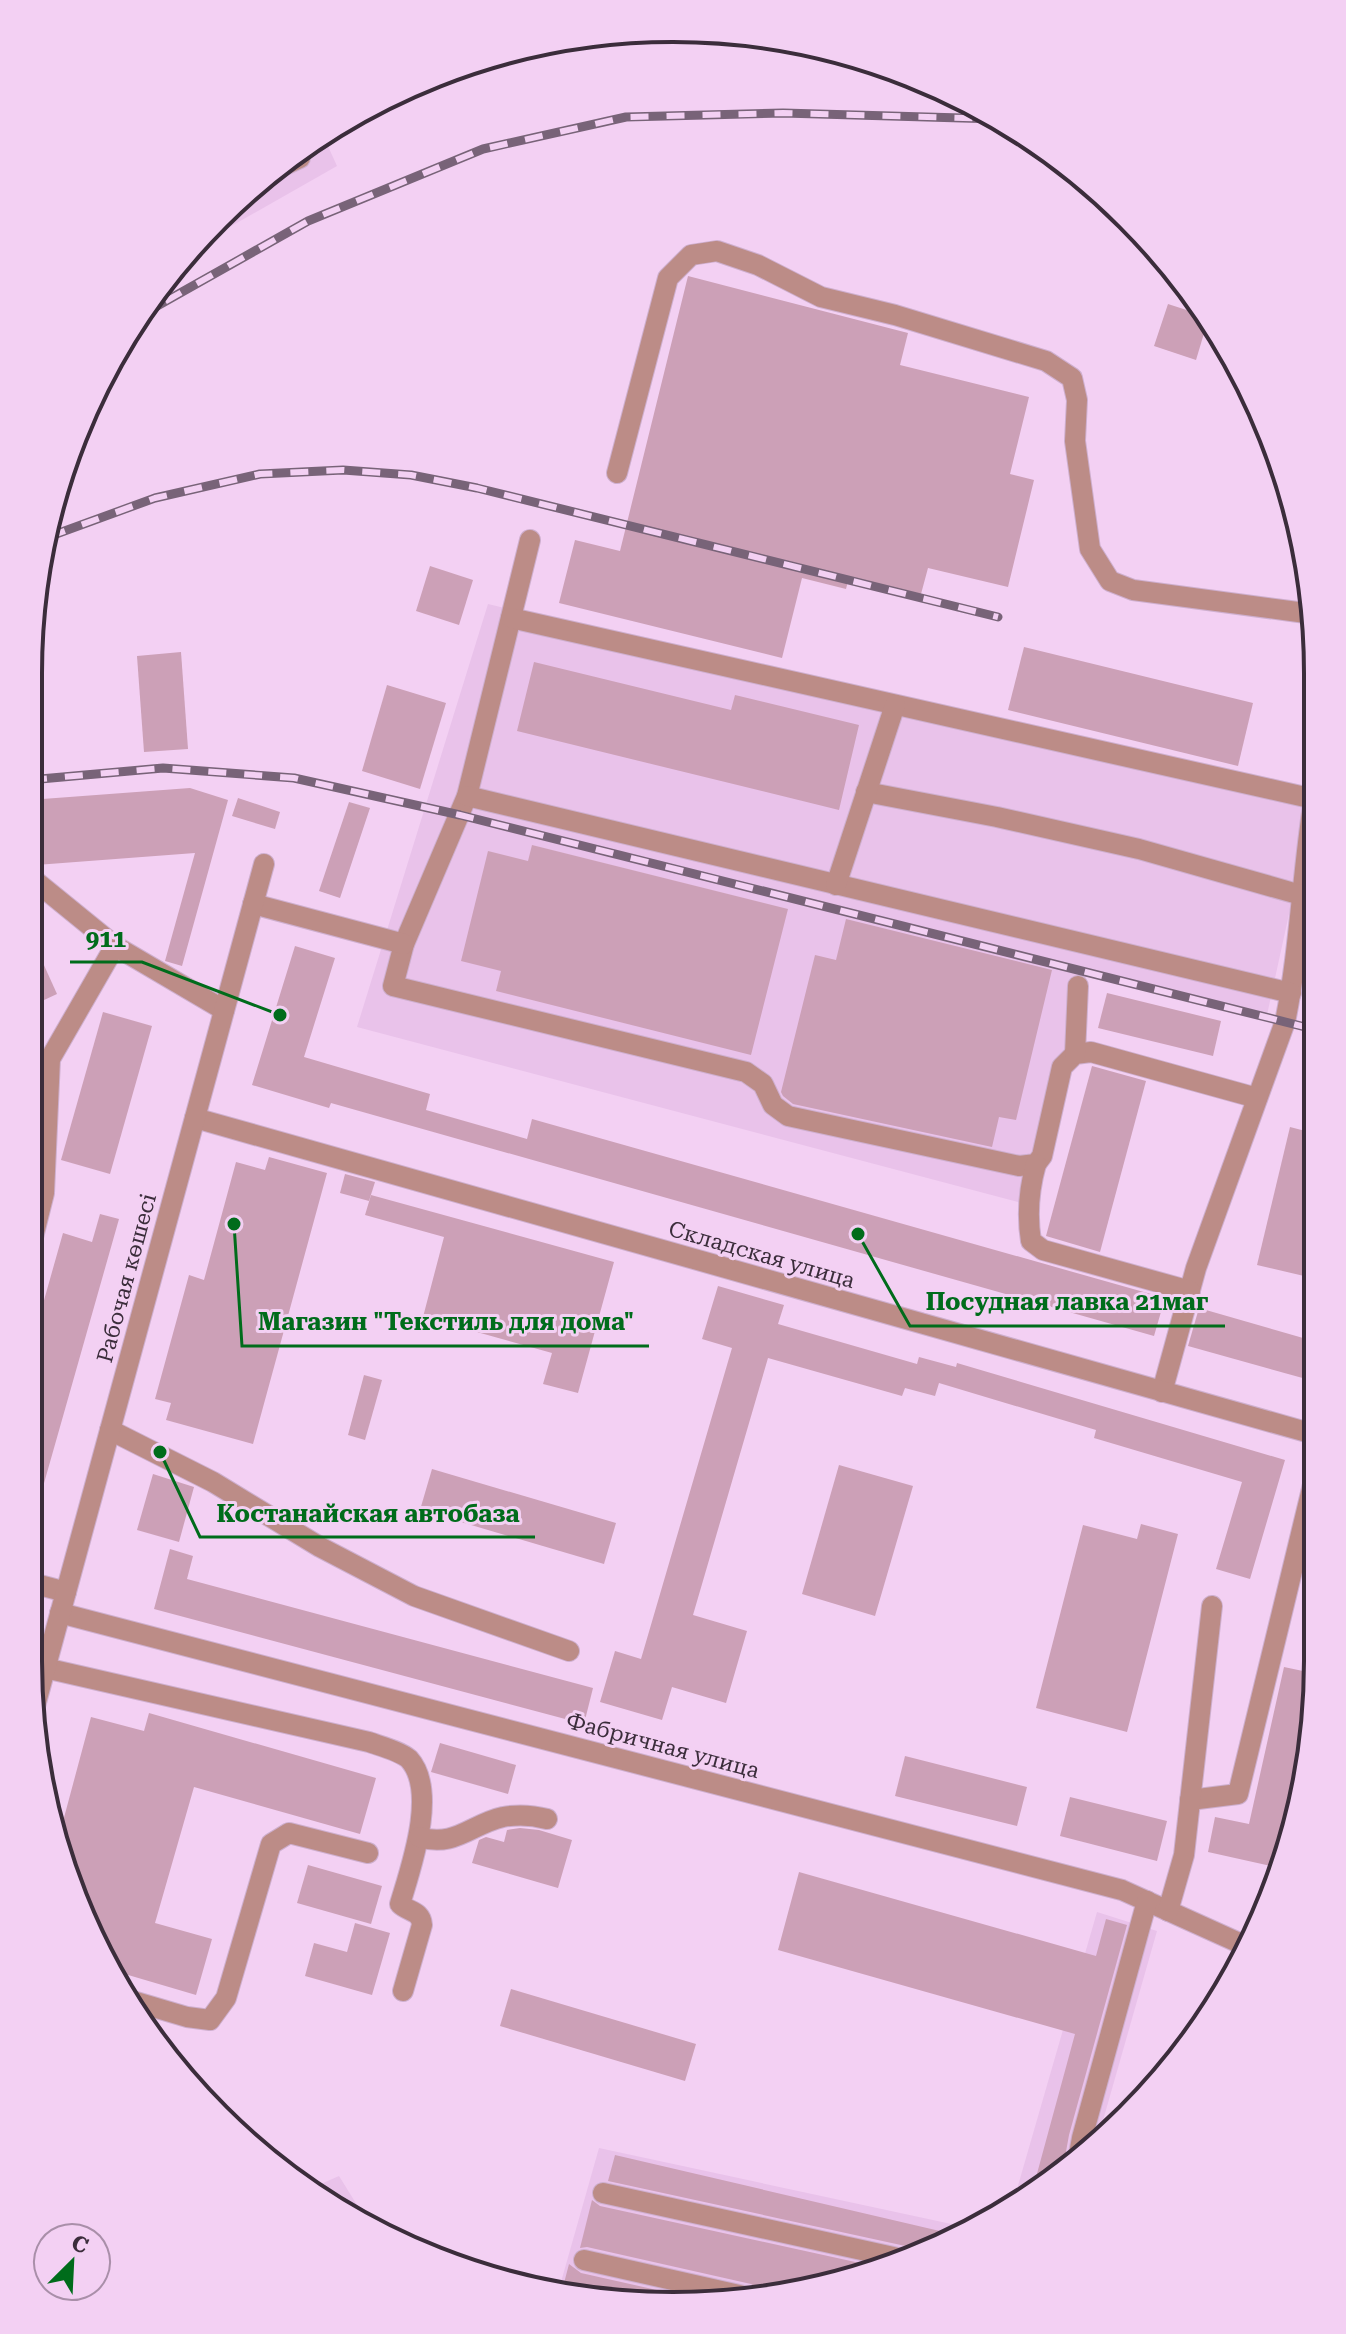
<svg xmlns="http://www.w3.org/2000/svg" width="1346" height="2334" viewBox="0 0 1346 2334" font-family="'Roboto Serif',serif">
	<rect width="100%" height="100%" fill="#f3d0f3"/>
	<g fill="#e9c2ea">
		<polygon points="322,133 337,166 191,249 217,217 314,137"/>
		<polygon points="488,604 1314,799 1267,1015 1088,969 1037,1207 357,1027"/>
		<polygon points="1097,1912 1157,1931 1098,2138 1066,2172 1013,2203"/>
		<polygon points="599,2148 970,2228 919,2257 715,2305 559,2289"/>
		<polygon points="339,2176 367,2221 314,2197 307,2190"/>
	</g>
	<g fill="#cca0b7">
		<polygon points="688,276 908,333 900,365 1029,397 1010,474 1034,480 1008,587 928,568 921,594 849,577 846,589 802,578 782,658 559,603 575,540 620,551"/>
		<polygon points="1168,304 1205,316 1208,320 1196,360 1154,346"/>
		<polygon points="430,566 473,580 459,625 416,611"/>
		<polygon points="1024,647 1253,703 1238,766 1008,710"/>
		<polygon points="181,652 188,749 144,752 137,656"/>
		<polygon points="534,662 731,710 735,695 859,725 839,810 517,731"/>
		<polygon points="387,685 446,703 420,789 362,771"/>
		<polygon points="190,788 228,800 182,966 165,961 195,853 36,865 29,863 29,800"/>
		<polygon points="238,798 280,812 275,829 232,816"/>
		<polygon points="349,802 370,808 340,898 319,891"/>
		<polygon points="532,845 788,909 751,1055 496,991 501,971 461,961 488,851 528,861"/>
		<polygon points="846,919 1052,970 1016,1120 999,1117 992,1147 793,1104 783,1096 781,1092 815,955 836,960"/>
		<polygon points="295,946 335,958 304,1057 430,1094 426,1110 527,1139 532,1119 1165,1298 1154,1336 331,1103 329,1108 252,1085"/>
		<polygon points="43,963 57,994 29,1007 29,969"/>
		<polygon points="1107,993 1221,1021 1213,1056 1098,1028"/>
		<polygon points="103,1012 152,1026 110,1174 61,1160"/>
		<polygon points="1092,1066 1146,1081 1100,1252 1046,1236"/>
		<polygon points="1290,1127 1317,1134 1317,1279 1257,1265"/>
		<polygon points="269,1157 327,1173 253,1444 166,1420 171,1403 155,1399 189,1275 204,1280 236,1162 265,1170"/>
		<polygon points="345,1174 375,1182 369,1201 340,1193"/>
		<polygon points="371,1195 614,1262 578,1393 543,1384 552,1353 423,1317 444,1237 365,1215"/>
		<polygon points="100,1214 119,1219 33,1522 28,1522 28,1357 63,1233 92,1242"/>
		<polygon points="718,1286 784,1305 778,1324 917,1364 919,1357 956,1367 957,1363 1285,1460 1250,1579 1216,1569 1242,1482 1094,1438 1096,1430 939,1383 935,1396 905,1388 902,1396 768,1358 693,1615 747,1631 726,1703 672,1687 662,1720 600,1702 615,1651 641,1659 732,1348 702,1339"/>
		<polygon points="1199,1308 1317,1342 1317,1382 1188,1346"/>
		<polygon points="364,1375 382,1380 365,1440 348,1435"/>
		<polygon points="839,1465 913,1486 875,1616 802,1594"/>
		<polygon points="432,1469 616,1523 604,1564 420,1510"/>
		<polygon points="153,1474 194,1487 179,1542 137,1530"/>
		<polygon points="1141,1524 1178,1534 1127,1732 1036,1708 1083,1525 1137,1539"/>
		<polygon points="170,1549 193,1556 187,1579 593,1688 584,1724 154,1609"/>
		<polygon points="1284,1667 1317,1674 1317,1682 1275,1867 1208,1852 1215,1817 1249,1824"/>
		<polygon points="149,1713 376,1778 360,1834 194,1787 155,1923 212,1939 196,1995 118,1972 62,1868 58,1840 91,1717 144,1731"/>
		<polygon points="440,1743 516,1765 508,1794 431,1772"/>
		<polygon points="905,1756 1027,1787 1017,1826 895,1796"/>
		<polygon points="1070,1797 1167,1821 1157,1861 1060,1836"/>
		<polygon points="520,1828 539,1830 572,1840 558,1888 472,1863 479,1840 486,1837 504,1842 507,1830"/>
		<polygon points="308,1865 382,1886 371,1924 297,1903"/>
		<polygon points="799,1872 1096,1956 1106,1919 1127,1925 1069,2135 1065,2157 1067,2165 1065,2173 1032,2192 1075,2034 778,1950"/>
		<polygon points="355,1923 390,1933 372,1995 305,1976 314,1943 347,1952"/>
		<polygon points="511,1989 696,2044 685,2081 500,2026"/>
		<polygon points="615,2155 957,2235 920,2257 916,2251 910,2247 608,2181"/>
		<polygon points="592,2200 600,2206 878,2267 761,2294 757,2288 751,2284 587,2247 580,2248"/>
		<polygon points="569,2264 581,2273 719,2304 581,2291 563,2287"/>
	</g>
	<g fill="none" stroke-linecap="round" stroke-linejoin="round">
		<defs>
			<g id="minor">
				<polyline points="276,169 300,158 297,151"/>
				<polyline points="617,473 668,278 691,255 717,251 758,265 821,297 895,315 1046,361 1072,378 1077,400 1075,441 1090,549 1110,581 1133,590 1313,614"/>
				<polyline points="530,540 467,796 404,944 393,986 746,1072 763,1084 773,1105 788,1116 1019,1166 1036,1164 1042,1156 1062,1067 1075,1054 1091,1052 1257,1098"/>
				<path d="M511 618 1314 799C1302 873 1300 949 1285 1022L1196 1268 1162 1392"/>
				<polyline points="866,792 997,817 1139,849 1301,895"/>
				<polyline points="467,796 1291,993"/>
				<polyline points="29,876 115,946 224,1010"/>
				<polyline points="836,885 895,705"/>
				<polyline points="253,904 404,944"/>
				<polyline points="1075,1054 1078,986"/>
				<polyline points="195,1118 1317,1435"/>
				<path d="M1036 1164C1029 1189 1027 1216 1031 1241L1043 1250 1190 1291"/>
				<polyline points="29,1253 44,1193 50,1059 115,946"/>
				<polyline points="110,1430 213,1482 320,1547 414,1596 569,1651"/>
				<polyline points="28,1582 66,1592"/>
				<polyline points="60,1613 1122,1890 1246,1946"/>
				<path d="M45 1668 369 1742C380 1746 400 1751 409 1759 438 1791 411 1867 400 1904 408 1912 421 1910 422 1925L403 1991"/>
				<polyline points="35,1706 264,864"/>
				<polyline points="1190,1800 1238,1794 1317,1468"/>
				<path d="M419 1837C455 1848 471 1824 503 1817 519 1814 532 1815 547 1819"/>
				<polyline points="1168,1911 1184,1855 1212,1606"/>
				<polyline points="133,2001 187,2017 210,2020 226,1998 271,1844 289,1833 368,1853"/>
				<polyline points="1078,2159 1082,2138 1147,1901"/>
				<polyline points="603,2193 907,2260"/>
				<polyline points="584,2260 748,2297"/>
			</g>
		</defs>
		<use href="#minor" stroke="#ceafce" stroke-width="22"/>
		<use href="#minor" stroke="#bc8c87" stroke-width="20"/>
		<defs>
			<g id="rail">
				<polyline points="134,319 308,221 483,149 626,117 783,113 998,119"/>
				<polyline points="48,537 155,498 260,474 343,470 411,475 477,488 998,617"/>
				<polyline points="29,780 163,768 294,778 460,815 1317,1030"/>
			</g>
		</defs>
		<use href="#rail" stroke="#786378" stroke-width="9"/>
		<use href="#rail" stroke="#f3d0f3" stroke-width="6" stroke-dasharray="18" stroke-linecap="butt"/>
	</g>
	<g text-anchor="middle" stroke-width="6" stroke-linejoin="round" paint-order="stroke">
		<g font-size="22" fill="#3b2d3b" stroke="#f3d0f3">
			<text transform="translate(762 1254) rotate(16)" y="8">Складская улица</text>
			<text transform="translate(126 1278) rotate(-75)" y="8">Рабочая көшесі</text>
			<text transform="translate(663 1745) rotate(15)" y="8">Фабричная улица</text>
		</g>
	</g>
	<path d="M0 0H1346V2334H0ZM673 42H673A631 631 0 0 1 1304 673V1661A631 631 0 0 1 673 2292H673A631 631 0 0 1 42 1661V673A631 631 0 0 1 673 42Z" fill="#f3d0f3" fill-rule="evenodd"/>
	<path fill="none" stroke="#3b2d3b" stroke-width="4" d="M673 42H673A631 631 0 0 1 1304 673V1661A631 631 0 0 1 673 2292H673A631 631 0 0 1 42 1661V673A631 631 0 0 1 673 42Z"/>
	<path fill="none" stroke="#006c1b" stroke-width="3" d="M280 1015L142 962H70M858 1234L910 1326H1225M234 1224L242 1346H649M160 1452L200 1537H535"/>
	<g fill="#006c1b" stroke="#f3d0f3" stroke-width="3">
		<circle cx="280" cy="1015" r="8"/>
		<circle cx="858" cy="1234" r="8"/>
		<circle cx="234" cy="1224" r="8"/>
		<circle cx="160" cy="1452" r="8"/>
	</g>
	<g font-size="24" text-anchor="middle" font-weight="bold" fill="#006c1b" stroke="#f3d0f3" stroke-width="6" stroke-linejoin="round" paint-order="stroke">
		<text x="106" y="947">911</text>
		<text x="1067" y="1310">Посудная лавка 21маг</text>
		<text x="446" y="1330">Магазин "Текстиль для дома"</text>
		<text x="368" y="1522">Костанайская автобаза</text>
	</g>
	<g transform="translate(72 2262) rotate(24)"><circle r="38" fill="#f3d0f3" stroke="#a98fa9" stroke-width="2"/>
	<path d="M0-6L14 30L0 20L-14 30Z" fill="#006c1b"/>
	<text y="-12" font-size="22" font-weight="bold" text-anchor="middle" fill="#3b2d3b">С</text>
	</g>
</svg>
